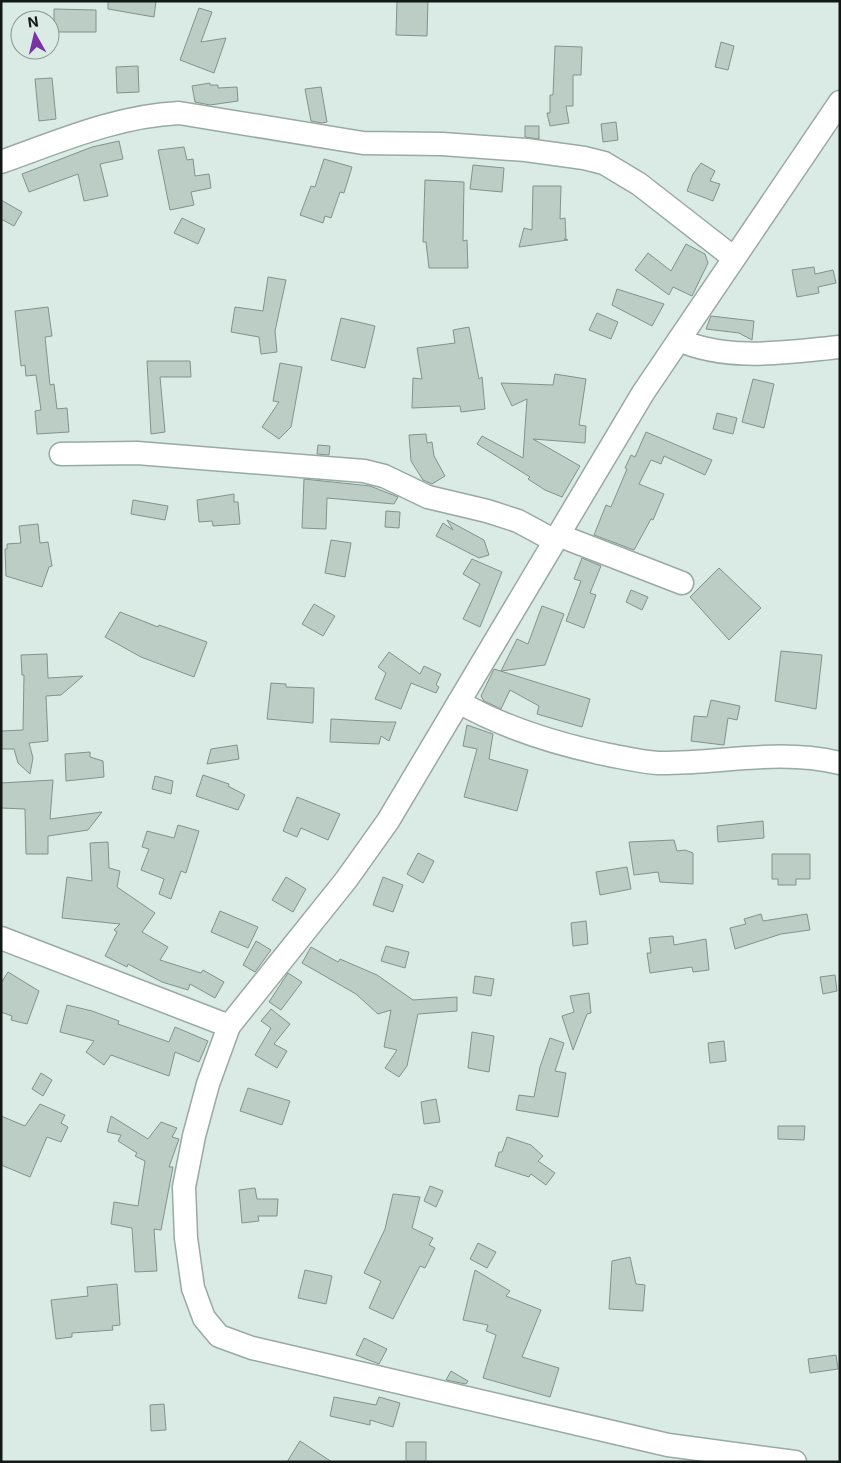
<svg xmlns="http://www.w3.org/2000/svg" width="841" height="1463" viewBox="0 0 841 1463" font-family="Inter,sans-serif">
	<rect width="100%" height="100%" fill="#d9ebe4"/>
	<g fill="#bccdc6" stroke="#82928c">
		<polygon points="108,1 156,1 154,17 108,9"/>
		<polygon points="397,1 428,1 427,36 396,35"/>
		<polygon points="199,8 212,12 201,42 226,38 214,73 180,60"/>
		<polygon points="54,9 96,10 96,32 54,32"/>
		<polygon points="721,42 734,46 728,70 715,67"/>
		<polygon points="555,46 582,47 581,75 573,75 573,106 566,106 569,123 550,126 547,113 550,113 550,95 553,95"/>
		<polygon points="138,66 139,92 117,93 116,67"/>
		<polygon points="52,78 56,119 39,121 35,79"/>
		<polygon points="210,83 210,85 218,85 218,88 237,87 238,101 210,105 195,102 192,86"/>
		<polygon points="321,87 327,122 322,123 311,121 305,89"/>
		<polygon points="616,122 618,140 603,142 601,124"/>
		<polygon points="525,126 539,126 539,139 525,137"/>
		<polygon points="119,141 123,159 100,164 108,196 84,201 78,174 29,192 22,174 92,147"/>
		<polygon points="184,147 187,160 193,159 195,176 209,174 211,188 191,192 194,205 170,210 158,150"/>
		<polygon points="324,159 352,167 344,193 340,192 331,218 325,216 323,223 300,215 311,186 315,187"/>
		<polygon points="701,163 715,171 710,181 720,184 713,201 687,191 693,174"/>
		<polygon points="473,165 504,168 502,192 470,189"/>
		<polygon points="425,180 464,182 463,241 467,240 468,268 429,268 426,242 423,242"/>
		<polygon points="533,186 561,186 560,219 565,218 566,239 564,239 568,240 519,247 524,228 532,230"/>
		<polygon points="1,200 22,212 14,226 1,219"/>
		<polygon points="182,218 205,229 198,244 174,233"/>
		<polygon points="686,244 705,254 708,263 692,296 673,287 669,295 635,270 648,253 671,271"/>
		<polygon points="814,267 815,274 833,270 836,283 818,287 819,293 797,297 792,270"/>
		<polygon points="268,277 286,280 275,331 277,352 261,354 259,337 231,332 235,307 263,311"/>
		<polygon points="617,289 664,304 652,326 612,305"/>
		<polygon points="48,307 52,336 45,337 50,385 54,384 57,409 67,408 69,432 37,434 35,411 41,410 36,375 26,376 25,365 21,366 15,311"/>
		<polygon points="597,313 618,322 611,339 589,330"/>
		<polygon points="711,316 754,321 752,340 739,333 706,329"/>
		<polygon points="341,318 375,326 365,368 331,360"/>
		<polygon points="469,327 479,379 482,377 485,409 461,412 460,406 412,408 413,378 422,379 417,348 455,343 453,330"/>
		<polygon points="147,361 190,361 191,377 160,377 165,432 151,434"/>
		<polygon points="280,363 302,367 291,427 279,439 262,427 279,402 273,401"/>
		<polygon points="555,374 586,379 579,425 586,426 585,443 533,439 580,466 562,497 545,490 528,479 530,477 477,444 482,436 523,458 527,399 512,406 501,383 553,385"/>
		<polygon points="753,379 774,384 764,428 742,422"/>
		<polygon points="717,413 737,418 733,434 713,429"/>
		<polygon points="646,432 712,460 705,475 664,456 661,464 651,460 639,484 664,494 653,520 651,519 634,550 594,535 606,505 611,507 627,469 625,468 631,455 635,457"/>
		<polygon points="426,434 427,443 432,442 434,456 445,476 432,484 423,480 411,461 409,435"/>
		<polygon points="318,445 330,446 329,455 317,454"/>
		<polygon points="304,479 370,486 398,497 394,504 327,498 326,529 302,528"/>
		<polygon points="234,494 234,502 238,502 240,524 213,526 212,521 199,522 197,500"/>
		<polygon points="133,500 168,506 165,520 131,514"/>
		<polygon points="386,511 400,512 399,528 385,527"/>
		<polygon points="447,520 484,540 489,555 479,558 436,536 443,523 453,530"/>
		<polygon points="38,524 40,543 48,542 52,566 49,567 42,587 6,576 5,549 7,549 7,544 21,543 19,526"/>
		<polygon points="331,540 351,543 345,577 325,573"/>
		<polygon points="582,558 601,566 590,593 596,595 584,628 566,621 581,581 574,579"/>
		<polygon points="472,559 502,572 480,627 463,619 480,584 463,574"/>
		<polygon points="719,568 761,608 729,640 690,597"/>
		<polygon points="631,590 648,597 642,610 626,602"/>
		<polygon points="314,604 335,616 323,636 302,624"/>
		<polygon points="542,606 564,614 545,665 501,671 517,639 528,644"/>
		<polygon points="120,612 158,627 159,625 207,642 194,677 141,657 105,637"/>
		<polygon points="781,651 822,655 816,709 775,701"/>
		<polygon points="389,652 420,674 424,666 441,674 436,685 439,687 436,693 411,683 401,709 375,699 386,673 378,667"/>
		<polygon points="47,654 48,678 83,676 61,695 46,696 48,741 29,743 33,758 30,774 18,763 14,749 1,749 1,731 23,730 24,675 22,675 21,655"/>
		<polygon points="494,669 590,699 582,727 537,714 539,706 510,690 501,709 484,701 481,696"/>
		<polygon points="271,683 286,684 286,687 314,688 313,723 267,719"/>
		<polygon points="711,700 740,706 737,720 728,718 724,745 691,741 694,716 707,717"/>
		<polygon points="331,719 384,722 396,722 389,741 381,736 379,744 330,742"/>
		<polygon points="467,725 493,734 489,759 528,770 517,811 464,797 477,749 463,746"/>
		<polygon points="237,745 239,759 207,764 211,749"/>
		<polygon points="90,752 90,757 103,761 104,777 66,781 65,754"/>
		<polygon points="203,775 229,784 228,786 245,795 238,810 196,796"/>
		<polygon points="155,776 173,781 171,794 152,789"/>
		<polygon points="53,780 50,819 102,812 88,830 48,836 48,854 26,854 25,809 1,808 1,783"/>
		<polygon points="297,797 340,814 328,840 301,828 297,837 283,831"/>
		<polygon points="763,821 764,838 718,842 717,826"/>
		<polygon points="178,825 199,831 186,873 181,871 171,899 159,894 164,879 141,870 149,849 142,847 147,831 174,838"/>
		<polygon points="674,840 677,851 685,850 693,853 693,884 660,882 658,872 634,875 629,842"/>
		<polygon points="108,842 109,868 120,871 117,887 155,913 142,932 168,947 160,960 201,973 203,970 224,982 215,998 190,984 188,990 162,982 128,964 127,967 105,956 117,932 114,930 120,924 62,918 67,877 92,881 90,843"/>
		<polygon points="418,853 434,861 423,883 407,874"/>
		<polygon points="772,854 810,854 810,879 796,879 796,885 778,885 778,879 772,879"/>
		<polygon points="627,867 631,889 600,895 596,872"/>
		<polygon points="286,877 306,889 293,912 272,900"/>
		<polygon points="383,877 403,885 393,912 373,905"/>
		<polygon points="220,911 258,927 248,948 211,932"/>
		<polygon points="761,914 763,921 807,914 810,930 781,934 735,949 730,928 746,924 744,919"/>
		<polygon points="586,921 588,944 573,946 571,923"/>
		<polygon points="673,936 674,945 706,939 709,970 693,972 692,967 650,973 647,953 651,953 649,938"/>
		<polygon points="256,941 271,950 255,972 243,965"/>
		<polygon points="386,946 409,952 405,968 381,961"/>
		<polygon points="311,947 338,962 340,959 377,975 413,1000 457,997 457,1011 418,1014 407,1066 399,1077 385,1068 397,1050 384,1047 391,1010 378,1014 356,994 302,963"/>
		<polygon points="8,972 39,991 27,1024 11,1020 12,1016 1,1012 1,983"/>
		<polygon points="288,973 302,982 281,1010 269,1002"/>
		<polygon points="835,975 837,991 823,994 820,977"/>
		<polygon points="475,976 494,979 491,996 473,993"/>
		<polygon points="589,993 591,1013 587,1014 573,1050 562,1016 574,1012 570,996"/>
		<polygon points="67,1005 92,1011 119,1021 118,1024 169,1042 175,1027 208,1041 199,1062 175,1052 169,1076 111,1055 104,1065 86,1052 94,1041 60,1032"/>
		<polygon points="271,1009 290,1024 274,1044 287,1051 277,1068 255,1055 271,1028 261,1021"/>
		<polygon points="472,1032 494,1036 489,1072 468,1068"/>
		<polygon points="550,1038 564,1043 555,1071 566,1073 558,1117 516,1110 519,1095 534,1097 540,1067"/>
		<polygon points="724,1041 726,1061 710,1063 708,1043"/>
		<polygon points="41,1073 52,1080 43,1096 32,1089"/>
		<polygon points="248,1088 290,1101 282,1125 240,1111"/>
		<polygon points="436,1099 440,1122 424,1124 421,1102"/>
		<polygon points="40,1104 65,1115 61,1123 68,1127 61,1142 47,1137 30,1177 1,1165 1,1116 25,1126"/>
		<polygon points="111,1116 148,1139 161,1122 177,1128 172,1137 179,1139 169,1167 173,1167 161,1230 154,1229 157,1271 135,1272 132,1228 111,1224 114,1202 138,1206 145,1161 135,1156 137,1153 118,1141 121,1135 107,1132"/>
		<polygon points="778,1126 805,1126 804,1140 778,1139"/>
		<polygon points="507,1137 531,1145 543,1156 538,1161 555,1173 546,1185 531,1174 529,1177 495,1166 499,1152 502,1152"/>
		<polygon points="430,1186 443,1191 436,1207 424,1201"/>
		<polygon points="255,1188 257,1199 278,1199 277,1216 258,1216 259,1221 242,1223 239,1190"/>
		<polygon points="393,1194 420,1197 412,1228 433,1238 429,1245 435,1248 425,1268 420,1266 393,1319 369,1308 381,1281 364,1273 385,1229"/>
		<polygon points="478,1243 496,1252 487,1268 470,1259"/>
		<polygon points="630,1257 636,1284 645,1285 643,1311 609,1309 612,1261"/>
		<polygon points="305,1270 332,1276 326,1304 298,1298"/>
		<polygon points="475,1270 510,1291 506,1296 541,1310 522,1357 559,1368 550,1397 483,1378 496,1335 486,1331 488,1325 463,1320"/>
		<polygon points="117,1284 120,1325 112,1326 113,1330 72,1333 72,1337 56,1339 51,1300 88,1296 87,1287"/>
		<polygon points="364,1338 387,1349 379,1364 356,1355"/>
		<polygon points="836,1355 838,1369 810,1373 808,1359"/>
		<polygon points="451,1371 468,1381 466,1384 446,1380"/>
		<polygon points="334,1397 376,1405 379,1397 400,1403 393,1427 370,1420 370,1425 330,1416"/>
		<polygon points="164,1404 166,1430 151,1431 150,1405"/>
		<polygon points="300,1441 332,1462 287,1462"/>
		<rect x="406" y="1442" width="20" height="20"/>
	</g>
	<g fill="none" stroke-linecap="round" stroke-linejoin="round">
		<defs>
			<g id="minor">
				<path d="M1 162C60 141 117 116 179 113L363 143 442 144 526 150 584 158 604 163 639 184 734 258"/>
				<path d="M679 340C729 362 787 352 840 347"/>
				<polyline points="61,454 137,453 364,471 384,476 428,497 487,511 518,521 555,541"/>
				<polyline points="558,535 682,583"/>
				<path d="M459 702C506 729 556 744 609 755 625 758 642 762 658 763 721 764 776 748 840 763"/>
				<polyline points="1,938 229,1026 346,880 388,821 643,393 840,102"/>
				<polyline points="229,1026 208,1084 194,1136 184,1187 186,1238 193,1288 204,1318 219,1336 252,1348 668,1445 795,1462"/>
			</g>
		</defs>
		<use href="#minor" stroke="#99a9a3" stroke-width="25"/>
		<use href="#minor" stroke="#fff" stroke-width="22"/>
	</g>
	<rect width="841" height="1463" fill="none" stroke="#121816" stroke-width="5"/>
	<g transform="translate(35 35) rotate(352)"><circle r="24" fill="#d9ebe4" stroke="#899792"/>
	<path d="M0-4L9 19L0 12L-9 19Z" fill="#7b32a5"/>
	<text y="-8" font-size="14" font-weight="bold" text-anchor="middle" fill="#121816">N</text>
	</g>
</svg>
